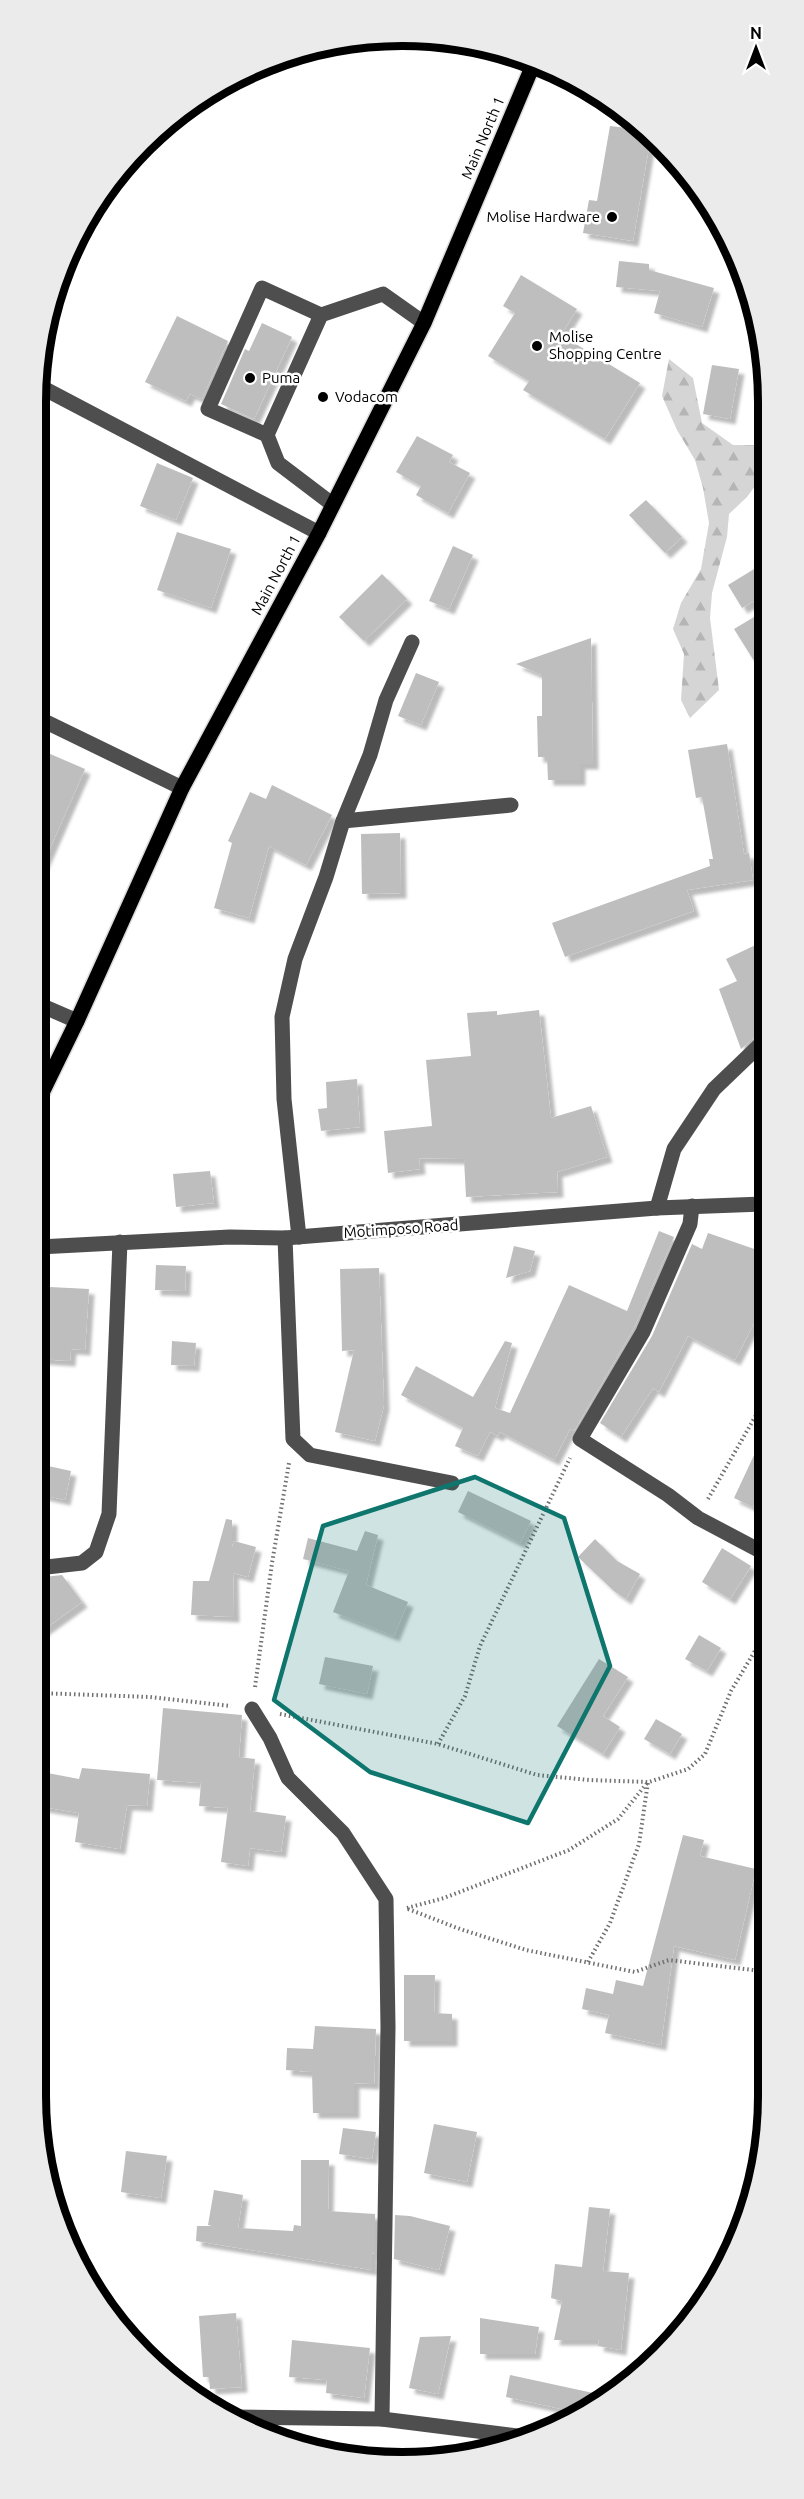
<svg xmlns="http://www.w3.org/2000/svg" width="804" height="2499" viewBox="0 0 804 2499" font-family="Ubuntu,sans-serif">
	<defs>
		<pattern id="forest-firs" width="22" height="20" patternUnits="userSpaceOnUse" patternTransform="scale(1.5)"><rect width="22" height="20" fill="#d5d5d5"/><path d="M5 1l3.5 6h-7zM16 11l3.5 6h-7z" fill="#b5b5b5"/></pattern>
		<filter id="shadow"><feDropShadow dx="5.5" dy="5.5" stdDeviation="1.5" flood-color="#0004"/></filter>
	</defs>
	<rect width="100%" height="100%" fill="#fff"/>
	<polygon fill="url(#forest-firs)" points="669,359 693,378 702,423 733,445 765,445 765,472 747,497 729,514 727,537 712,593 710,618 719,690 690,718 681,700 684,654 673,629 681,603 701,569 709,523 703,488 695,460 677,430 662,396"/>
	<g fill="#bebebe" filter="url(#shadow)">
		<polygon points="610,126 644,130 643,138 650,141 633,241 583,233 589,200 597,201"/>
		<polygon points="619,261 649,264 649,270 714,288 702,327 654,313 660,291 616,287"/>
		<polygon points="521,275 577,309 561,335 640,383 605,439 523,390 529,381 488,356 515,313 503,306"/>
		<polygon points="177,316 228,341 202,399 190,394 186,401 145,382"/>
		<polygon points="262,323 292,337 254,419 221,404 245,349 249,351"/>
		<polygon points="712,365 739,369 730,419 703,414"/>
		<polygon points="417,436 453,455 449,462 470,473 448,513 416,495 421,486 396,472"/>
		<polygon points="157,463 193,478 176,520 140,506"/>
		<polygon points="646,500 682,537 665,553 629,515"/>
		<polygon points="177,532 231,549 211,608 157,590"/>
		<polygon points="453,546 473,555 449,609 429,601"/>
		<polygon points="764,563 764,595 742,608 728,585"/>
		<polygon points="382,574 407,599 364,641 339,617"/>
		<polygon points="764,611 764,677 734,629"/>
		<polygon points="591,638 593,764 580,764 580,780 548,780 547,757 538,757 537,716 542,716 542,675 516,664"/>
		<polygon points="416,673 439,682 421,725 398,716"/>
		<polygon points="727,744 744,854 749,853 753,880 687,890 694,911 565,957 552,923 710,866 709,859 713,859 702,797 696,798 688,750"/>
		<polygon points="41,750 85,769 41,869"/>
		<polygon points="272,785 332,815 306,865 269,846 249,918 214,908 232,843 228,841 250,792 266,799"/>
		<polygon points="400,833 401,893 362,894 361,834"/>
		<polygon points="764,941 763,1033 757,1035 741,1049 719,989 737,981 726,959"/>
		<polygon points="539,1010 551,1118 591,1106 607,1157 557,1172 558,1192 466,1197 464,1159 419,1158 420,1169 388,1173 384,1131 432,1126 426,1060 471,1056 467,1013 497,1011 497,1015"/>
		<polygon points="357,1079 360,1127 321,1131 318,1109 327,1108 326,1082"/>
		<polygon points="210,1171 214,1203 176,1207 173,1174"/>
		<polygon points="659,1231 674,1237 634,1328 574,1431 570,1429 554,1460 500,1432 498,1436 490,1432 478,1456 455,1446 463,1428 401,1395 416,1366 473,1397 505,1341 512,1343 495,1408 510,1413 569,1285 627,1311"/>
		<polygon points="708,1233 763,1252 763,1306 735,1360 688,1336 659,1392 653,1388 621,1437 600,1423 652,1336 692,1244 702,1249"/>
		<polygon points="514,1246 535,1251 530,1271 506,1278"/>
		<polygon points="156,1265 186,1266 185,1291 155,1290"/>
		<polygon points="379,1268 384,1405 375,1441 335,1432 354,1350 342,1351 340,1269"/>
		<polygon points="50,1287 89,1289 85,1350 71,1349 70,1361 39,1359 43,1302 49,1303"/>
		<polygon points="172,1341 196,1343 194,1366 171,1365"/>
		<polygon points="762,1438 762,1489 753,1507 734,1498"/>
		<polygon points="39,1464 71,1471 65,1500 38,1494"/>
		<polygon points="468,1491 531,1521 520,1543 458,1512"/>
		<polygon points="226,1519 232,1520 232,1547 234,1541 256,1547 248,1577 233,1573 234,1617 191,1615 193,1581 209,1581"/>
		<polygon points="365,1531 378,1535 366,1585 408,1602 394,1636 333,1612 349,1571 303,1559 308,1538 357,1551"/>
		<polygon points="595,1539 617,1561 640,1574 626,1599 614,1591 578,1557"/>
		<polygon points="722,1548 751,1566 730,1599 702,1582"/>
		<polygon points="62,1575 82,1602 38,1634 38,1581 44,1577"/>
		<polygon points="699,1635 721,1648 707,1671 685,1659"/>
		<polygon points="325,1657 373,1666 367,1694 319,1684"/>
		<polygon points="599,1659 628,1677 603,1716 620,1727 603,1754 557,1726"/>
		<polygon points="163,1708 242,1715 239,1757 255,1759 250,1811 286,1816 281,1852 250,1848 248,1866 221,1862 228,1808 199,1806 201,1783 157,1780"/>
		<polygon points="656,1719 682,1734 670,1754 644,1739"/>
		<polygon points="82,1768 150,1774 147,1806 127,1805 120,1849 75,1842 79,1813 37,1806 37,1771 79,1779"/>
		<polygon points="683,1835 704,1840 700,1856 756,1869 735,1960 674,1946 661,2045 605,2033 609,2015 582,2009 586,1988 613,1994 616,1980 643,1986"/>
		<polygon points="404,1975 435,1975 434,2013 452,2014 452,2041 404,2041"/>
		<polygon points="315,2026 376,2029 374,2084 354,2083 354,2113 313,2113 312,2072 286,2070 287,2048 313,2049"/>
		<polygon points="434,2124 477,2132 467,2182 424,2173"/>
		<polygon points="343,2128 376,2132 372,2159 339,2154"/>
		<polygon points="126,2151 167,2156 161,2198 121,2192"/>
		<polygon points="301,2160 329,2160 328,2211 375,2214 375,2254 372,2253 372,2270 196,2241 197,2226 212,2226 208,2225 214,2190 243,2195 238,2228 293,2231 294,2225 301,2226"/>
		<polygon points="589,2207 610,2209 603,2271 629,2273 621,2350 598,2346 599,2340 554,2340 562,2301 551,2298 555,2264 582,2267"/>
		<polygon points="395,2215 410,2216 450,2226 439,2270 394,2259"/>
		<polygon points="236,2313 242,2387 210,2389 209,2377 203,2377 199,2316"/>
		<polygon points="480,2318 539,2327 535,2354 480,2354"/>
		<polygon points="451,2336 438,2394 409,2388 420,2337"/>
		<polygon points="292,2340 370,2348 364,2398 326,2393 327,2380 289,2377"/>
		<polygon points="510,2375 607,2396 575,2412 506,2397"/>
	</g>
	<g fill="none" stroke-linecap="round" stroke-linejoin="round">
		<defs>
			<polyline id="major" points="40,1097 77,1021 182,788 319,533 424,323 533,65"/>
		</defs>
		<use href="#major" stroke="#dbdbdb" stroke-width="18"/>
		<g stroke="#707070" stroke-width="4" stroke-dasharray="1.5 3" stroke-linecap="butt">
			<polyline points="708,1499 763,1403"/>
			<polyline points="255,1687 272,1563 289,1463"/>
			<polyline points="38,1693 150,1697 231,1706"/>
			<polyline points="280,1714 438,1744 537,1775 589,1780 649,1782 688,1769 705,1754 731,1691 762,1639"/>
			<polyline points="438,1744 465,1696 480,1646 570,1458"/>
			<polyline points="407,1908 444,1898 569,1850 618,1819 648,1782"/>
			<polyline points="408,1909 460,1929 526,1950 635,1972 669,1960 761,1971"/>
			<polyline points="588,1962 610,1923 639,1844 648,1782"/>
		</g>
		<g stroke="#4e4e4e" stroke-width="15">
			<polyline points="43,388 319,533"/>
			<polyline points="267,435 208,409 262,288 321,315"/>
			<polyline points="332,504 278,463 267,435 321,315 383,294 424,323"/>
			<polyline points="42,720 182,788"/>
			<polyline points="343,821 511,805"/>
			<polyline points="40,1005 77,1021"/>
			<polyline points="692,1206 690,1224 643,1332 580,1439 668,1495 698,1518 762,1552"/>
			<polyline points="657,1208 674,1149 714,1089 763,1042"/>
			<polyline points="299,1237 284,1099 282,1017 295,959 326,877 343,821 370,755 386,700 412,642"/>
			<polyline points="285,1238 293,1439 310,1455 452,1483"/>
			<polyline points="39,1247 230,1237 285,1238 657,1208 763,1204"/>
			<polyline points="38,1568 82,1563 96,1552 109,1514 120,1242"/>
			<polyline points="252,1709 270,1738 288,1778 343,1833 386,1899 388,2027 382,2419"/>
			<polyline points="230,2417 382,2419 525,2437"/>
		</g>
		<use href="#major" stroke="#000" stroke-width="15"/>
	</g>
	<path fill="#0f766e" fill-opacity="0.2" stroke="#0f766e" stroke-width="4.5" stroke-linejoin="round" d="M475 1477 564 1518 610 1666 528 1823 370 1772 274 1700 323 1526Z"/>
	<g fill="#000" stroke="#fff" stroke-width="2">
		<circle cx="612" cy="217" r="6"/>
		<circle cx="537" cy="346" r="6"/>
		<circle cx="250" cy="378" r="6"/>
		<circle cx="323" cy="397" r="6"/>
	</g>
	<g text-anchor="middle" stroke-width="5" stroke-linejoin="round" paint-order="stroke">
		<g font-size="15" fill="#000" stroke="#fff">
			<text transform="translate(483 138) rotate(-67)" y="5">Main North 1</text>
			<text transform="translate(276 575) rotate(-62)" y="5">Main North 1</text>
			<text transform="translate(401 1229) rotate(-4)" y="5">Motimposo Road</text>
		</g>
		<g font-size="15" fill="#000" stroke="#fff" text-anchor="start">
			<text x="600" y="222" text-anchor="end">Molise Hardware</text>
			<text x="549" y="342">Molise<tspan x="549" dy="17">Shopping Centre</tspan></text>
			<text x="262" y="383">Puma</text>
			<text x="335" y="402">Vodacom</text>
		</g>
	</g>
	<path d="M0 0H804V2499H0ZM402 46H402A356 356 0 0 1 758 402V2096A356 356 0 0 1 402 2452H402A356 356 0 0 1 46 2096V402A356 356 0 0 1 402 46Z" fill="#ebebeb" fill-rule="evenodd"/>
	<path fill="none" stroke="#000" stroke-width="8" d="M402 46H402A356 356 0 0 1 758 402V2096A356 356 0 0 1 402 2452H402A356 356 0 0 1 46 2096V402A356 356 0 0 1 402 46Z"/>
	<g transform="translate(756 48)" stroke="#ffffff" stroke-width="4.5" paint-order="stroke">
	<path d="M0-4.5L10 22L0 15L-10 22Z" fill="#000000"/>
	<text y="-9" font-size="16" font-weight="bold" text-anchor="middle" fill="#000000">N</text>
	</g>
</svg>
